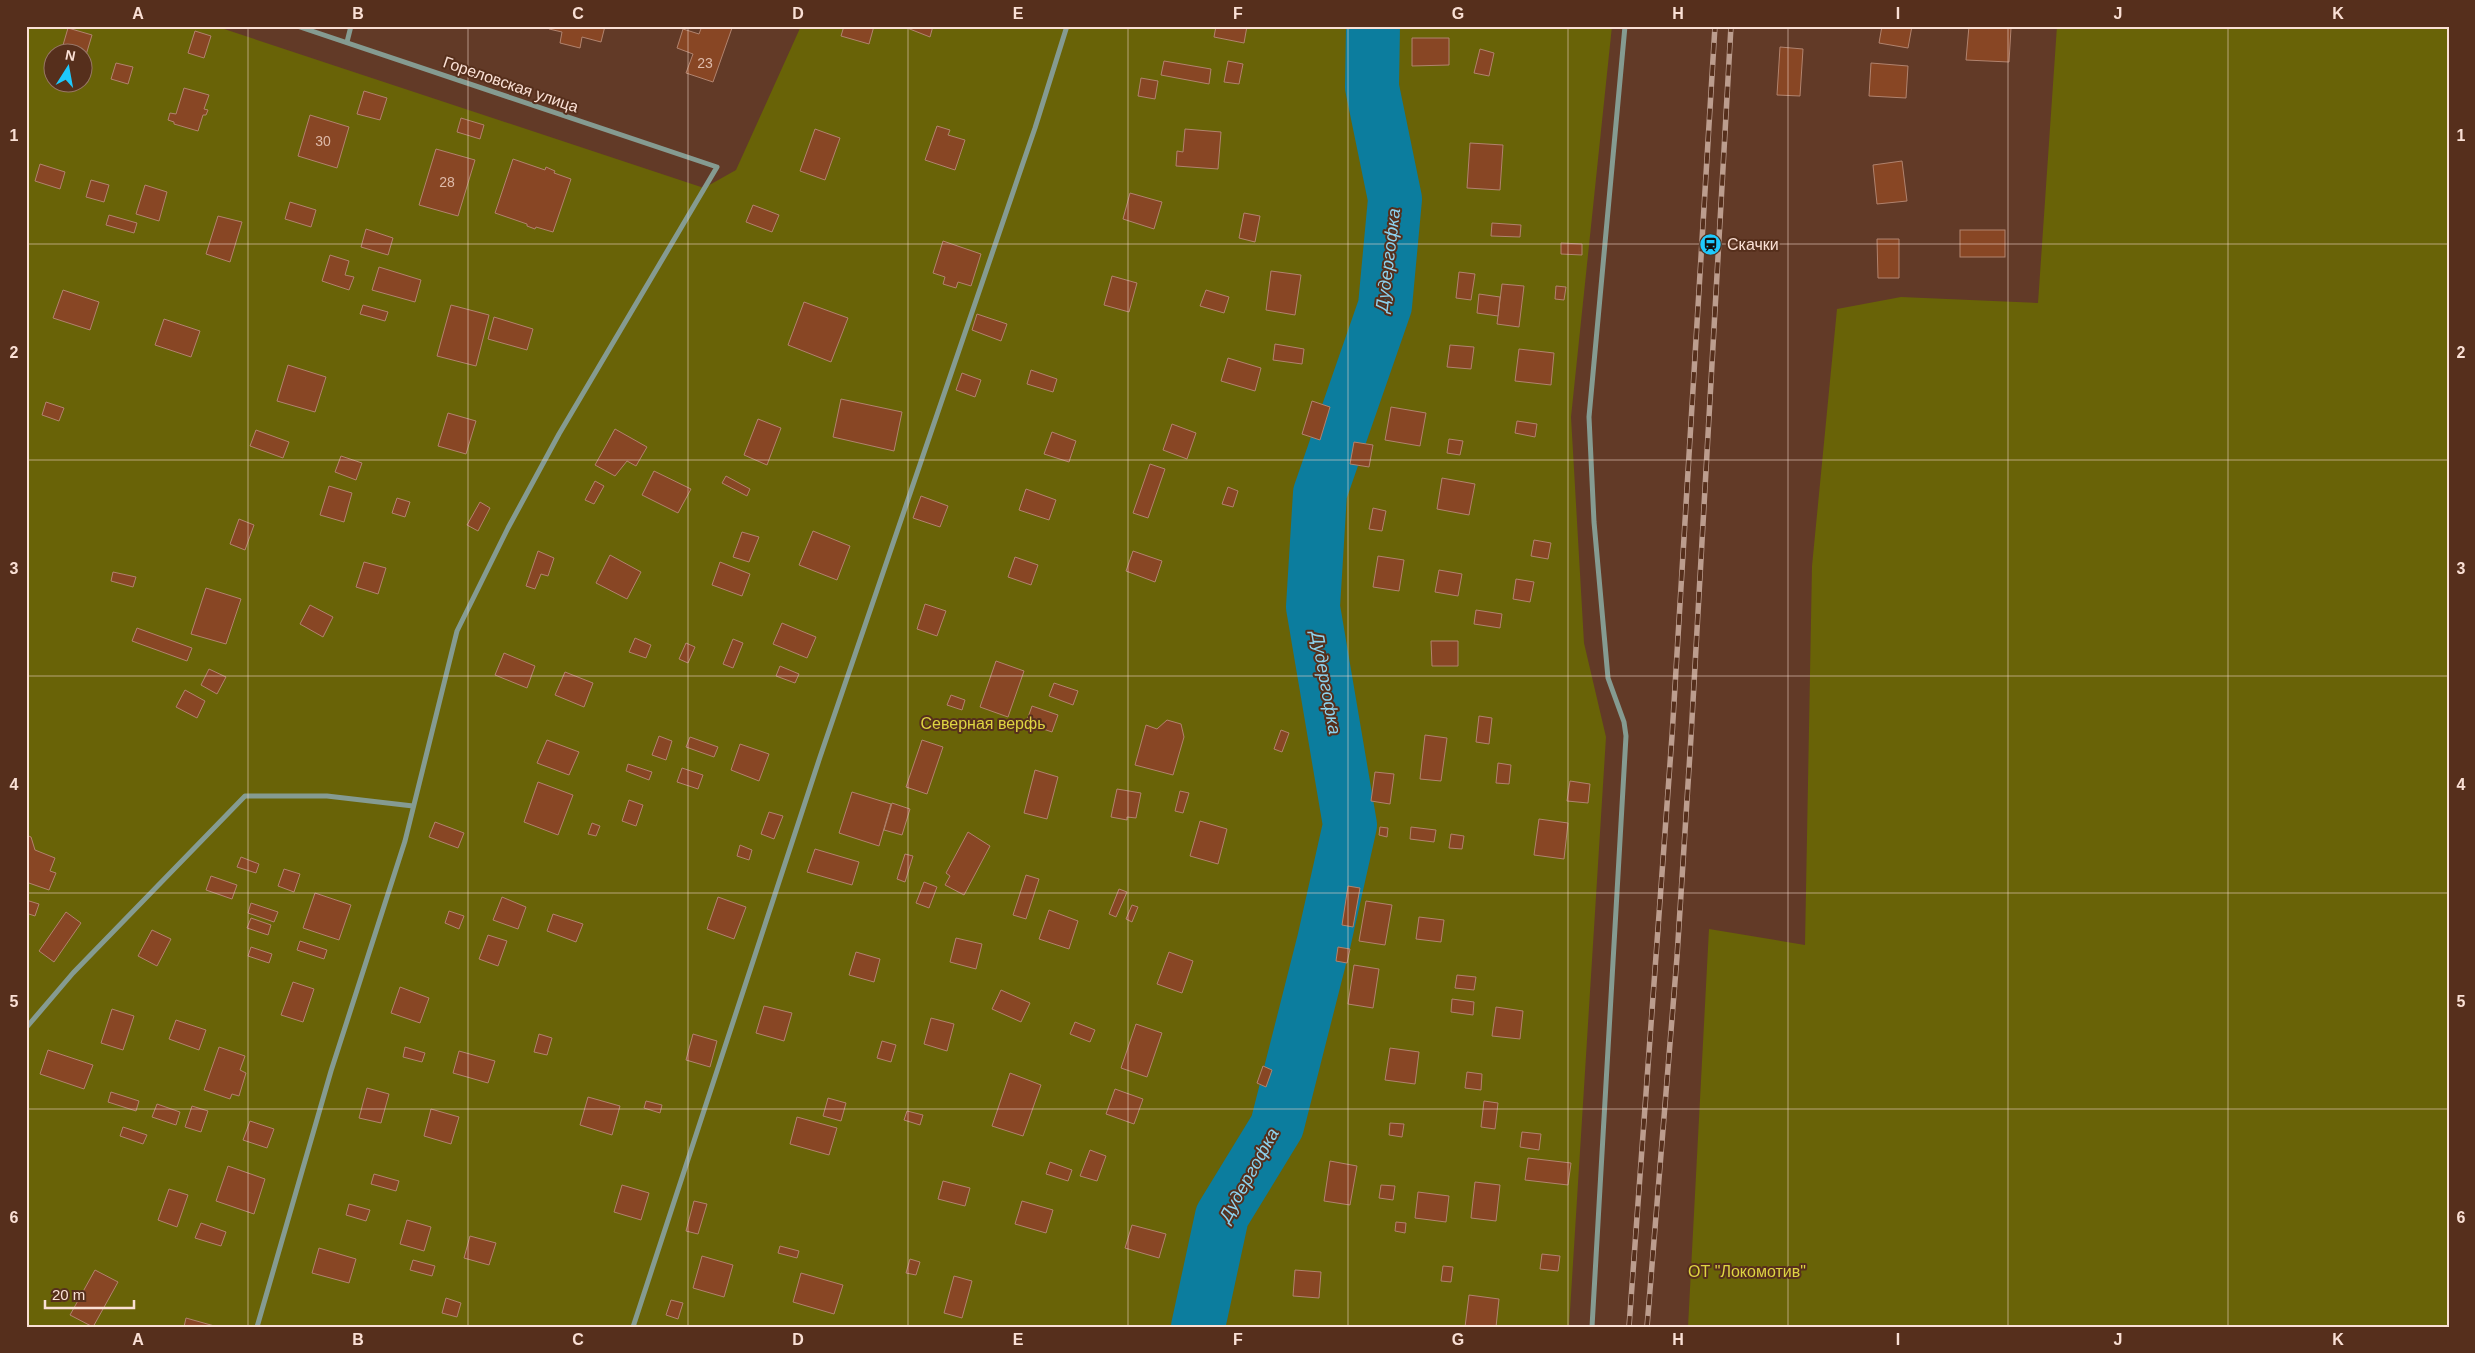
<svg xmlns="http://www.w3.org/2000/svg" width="2475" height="1353" viewBox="0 0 2475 1353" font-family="Helvetica,sans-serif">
	<rect width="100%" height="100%" fill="#623a27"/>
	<g fill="#696307" fill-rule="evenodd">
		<path d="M26 26H215L704 188 736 170 801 26H1612L1571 417 1584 643 1606 737 1569 1327H26ZM52 52H82V82H52Z"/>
		<polygon points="2057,26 2449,26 2449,1327 1688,1327 1709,929 1805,945 1812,566 1837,309 1901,297 2038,303"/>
	</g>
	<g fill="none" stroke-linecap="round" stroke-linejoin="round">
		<polyline stroke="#0c7d9e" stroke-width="54" points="1198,1327 1222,1216 1277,1126 1324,941 1350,825 1313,607 1320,493 1385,306 1395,199 1372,87 1373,26"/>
	</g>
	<g fill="#884624" stroke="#b1836e">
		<polygon points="549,26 605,26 601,42 582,37 580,48 560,43 562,32 549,29"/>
		<polygon points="702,26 732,28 713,82 686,73 693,54 677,48 683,29 699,34"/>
		<polygon points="844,26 874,26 869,44 841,36"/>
		<polygon points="902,26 933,26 930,37"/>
		<polygon points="1216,26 1247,26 1244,43 1214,37"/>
		<polygon points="1882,26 1912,26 1908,48 1879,43"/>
		<polygon points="1969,26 2011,28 2009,62 1966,60"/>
		<polygon points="68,28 92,35 83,65 82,52 61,52"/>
		<polygon points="195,31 211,36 204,58 188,53"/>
		<polygon points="1412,38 1449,38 1449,65 1412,66"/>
		<polygon points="1780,47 1803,49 1800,96 1777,95"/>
		<polygon points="1480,49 1494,53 1489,76 1474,73"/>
		<polygon points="1164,61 1211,69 1209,84 1161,75"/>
		<polygon points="1228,61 1243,64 1239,84 1224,82"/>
		<polygon points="116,63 133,67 128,84 111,79"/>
		<polygon points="1871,63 1908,66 1906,98 1869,96"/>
		<polygon points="1141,78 1158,81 1155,99 1138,96"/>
		<polygon points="184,88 209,95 204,109 208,110 206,115 203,115 198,131 174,124 174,122 168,120 170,113 176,114"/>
		<polygon points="364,91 387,98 380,120 357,114"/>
		<polygon points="310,115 349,127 337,168 298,156"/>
		<polygon points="461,118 484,125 480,139 457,132"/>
		<polygon points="937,126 950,130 948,135 965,140 955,170 925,160"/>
		<polygon points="815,129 840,138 825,180 800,171"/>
		<polygon points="1185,129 1221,132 1218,169 1176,166 1177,151 1183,152"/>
		<polygon points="1470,143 1503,145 1500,190 1467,188"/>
		<polygon points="436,149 475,160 458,216 419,205"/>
		<polygon points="513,159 545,170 546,167 555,171 554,173 571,179 553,232 536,227 535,229 527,226 527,224 495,213"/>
		<polygon points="1902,161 1907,201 1877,204 1873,165"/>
		<polygon points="40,164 65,172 60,189 35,181"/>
		<polygon points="91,180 109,185 104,202 86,197"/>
		<polygon points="145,185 167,192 159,221 136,214"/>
		<polygon points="1130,193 1162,202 1154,229 1123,219"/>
		<polygon points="290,202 316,210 311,227 285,219"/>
		<polygon points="753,205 779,215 772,232 746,222"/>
		<polygon points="1244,213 1260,216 1255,242 1239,238"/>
		<polygon points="109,215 137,223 134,233 106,225"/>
		<polygon points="218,216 242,222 230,262 206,254"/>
		<polygon points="1492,223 1521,225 1520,237 1491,236"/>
		<polygon points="366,229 393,238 388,255 361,247"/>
		<rect x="1960" y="230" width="45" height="27"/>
		<polygon points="1877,239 1899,239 1899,278 1878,278"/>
		<polygon points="943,241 981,254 971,286 958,282 956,288 943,284 945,277 933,273"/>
		<polygon points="1561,243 1582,244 1582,255 1561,254"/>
		<polygon points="330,255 349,261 345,275 354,277 349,290 322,281"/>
		<polygon points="379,267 421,280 415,302 372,290"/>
		<polygon points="1271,271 1301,275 1295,315 1266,310"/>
		<polygon points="1459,272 1475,274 1471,300 1456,298"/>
		<polygon points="1112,276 1137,283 1129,312 1104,305"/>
		<polygon points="1502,284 1524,286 1519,327 1497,324"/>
		<polygon points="1556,286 1566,287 1564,300 1555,299"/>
		<polygon points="63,290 99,302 90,330 53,318"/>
		<polygon points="1206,290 1229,297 1224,313 1200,306"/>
		<polygon points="1479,294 1500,297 1498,316 1477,313"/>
		<polygon points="804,302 848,318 831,362 788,345"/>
		<polygon points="363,305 388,312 385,321 360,314"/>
		<polygon points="451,305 489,315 476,366 437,356"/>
		<polygon points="977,314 1007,324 1001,341 972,330"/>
		<polygon points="494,317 533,329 527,350 488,339"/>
		<polygon points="164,319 200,331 191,357 155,345"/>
		<polygon points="1275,344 1304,349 1302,364 1273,360"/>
		<polygon points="1450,345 1474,347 1471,369 1447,367"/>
		<polygon points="1519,349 1554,353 1551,385 1515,381"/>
		<polygon points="1228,358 1261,368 1255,391 1221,381"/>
		<polygon points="288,365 326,377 315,412 277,401"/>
		<polygon points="1031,370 1057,379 1053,392 1027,384"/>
		<polygon points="962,373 981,380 975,397 956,390"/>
		<polygon points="841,399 902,412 894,451 833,437"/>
		<polygon points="1312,401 1330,407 1320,440 1302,434"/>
		<polygon points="46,402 64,408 59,421 42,415"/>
		<polygon points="1391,407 1426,413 1420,446 1385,440"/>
		<polygon points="448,413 476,421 466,454 438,446"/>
		<polygon points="758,419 781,428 767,465 744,455"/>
		<polygon points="1517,421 1537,424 1535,437 1515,433"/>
		<polygon points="1172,424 1196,433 1187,459 1163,450"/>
		<polygon points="615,429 647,447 636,466 627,461 615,476 595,465"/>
		<polygon points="256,430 289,442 283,458 250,446"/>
		<polygon points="1052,432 1076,441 1069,462 1044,454"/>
		<polygon points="1449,439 1463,441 1460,455 1447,453"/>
		<polygon points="1354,442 1373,445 1369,467 1350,464"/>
		<polygon points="341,456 362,463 356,480 335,472"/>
		<polygon points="1150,464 1165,469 1148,518 1133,513"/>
		<polygon points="654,471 691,489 678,513 642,495"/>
		<polygon points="726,476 750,489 747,496 722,483"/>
		<polygon points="1442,478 1475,484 1469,515 1437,509"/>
		<polygon points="595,481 604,486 594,504 585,500"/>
		<polygon points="329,486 352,493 344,522 320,515"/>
		<polygon points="1228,487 1238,491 1233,507 1222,504"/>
		<polygon points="1026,489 1056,500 1049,520 1019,510"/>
		<polygon points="921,496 948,506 940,527 913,518"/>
		<polygon points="397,498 410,502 405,517 392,513"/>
		<polygon points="480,502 490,508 478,531 467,525"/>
		<polygon points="1373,508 1386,511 1382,531 1369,529"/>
		<polygon points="239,519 254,525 245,550 230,544"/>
		<polygon points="813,531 850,546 837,580 799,565"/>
		<polygon points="742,532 759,537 749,562 733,557"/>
		<polygon points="1534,540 1551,543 1548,559 1531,556"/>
		<polygon points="538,551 554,558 548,576 541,574 535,589 526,586"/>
		<polygon points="1133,551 1162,561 1155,582 1126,571"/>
		<polygon points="610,555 641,572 627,599 596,583"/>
		<polygon points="1378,556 1404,560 1399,591 1373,587"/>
		<polygon points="1015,557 1038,565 1031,585 1008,577"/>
		<polygon points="364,562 386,568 378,594 356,587"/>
		<polygon points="720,562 750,574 742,596 712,585"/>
		<polygon points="1439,570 1462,574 1458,596 1435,592"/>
		<polygon points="113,572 136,577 133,587 111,581"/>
		<polygon points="1516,579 1534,582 1530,602 1513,599"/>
		<polygon points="206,588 241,599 226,644 191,634"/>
		<polygon points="925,604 946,611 937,636 917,629"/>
		<polygon points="310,605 333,617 323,637 300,624"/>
		<polygon points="1476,610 1502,614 1500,628 1474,624"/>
		<polygon points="782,623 816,637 807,658 773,644"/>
		<polygon points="137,628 192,648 187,661 132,641"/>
		<polygon points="635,638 651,645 646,658 629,652"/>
		<polygon points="733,639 743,643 733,668 723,664"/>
		<polygon points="1431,641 1458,641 1458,666 1432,666"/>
		<polygon points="686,643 695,647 688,663 679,659"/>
		<polygon points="504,653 535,666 527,688 495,675"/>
		<polygon points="996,661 1024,671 1008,717 980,707"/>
		<polygon points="780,666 799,674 795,683 776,676"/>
		<polygon points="209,669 226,677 217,694 201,685"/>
		<polygon points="565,672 593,683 584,707 555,695"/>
		<polygon points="1054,683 1078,691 1073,705 1049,696"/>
		<polygon points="185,690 205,701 197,718 176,707"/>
		<polygon points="951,695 965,700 962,710 947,705"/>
		<polygon points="1032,706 1058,715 1052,732 1026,723"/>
		<polygon points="1479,716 1492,718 1489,744 1476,742"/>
		<polygon points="1167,720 1181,724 1184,737 1173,775 1135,765 1146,725 1157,729"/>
		<polygon points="1281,730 1289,733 1282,752 1274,749"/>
		<polygon points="1425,735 1447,738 1441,781 1420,779"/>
		<polygon points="659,736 672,741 666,760 652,755"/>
		<polygon points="690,737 718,747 714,757 686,747"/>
		<polygon points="547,740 579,752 569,775 537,763"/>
		<polygon points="922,740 943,747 927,794 906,787"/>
		<polygon points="740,744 769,754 759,781 731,770"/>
		<polygon points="1498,763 1511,765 1509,784 1496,783"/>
		<polygon points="628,764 652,772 649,780 626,771"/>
		<polygon points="682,768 703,775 698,789 677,782"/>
		<polygon points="1035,770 1058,777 1047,819 1024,813"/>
		<polygon points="1375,772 1394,774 1390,804 1371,801"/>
		<polygon points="1570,781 1590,784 1588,803 1567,801"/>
		<polygon points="538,782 573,795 558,835 524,822"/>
		<polygon points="1117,789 1141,793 1136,818 1127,817 1127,820 1111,817"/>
		<polygon points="1180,791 1189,793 1183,813 1175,811"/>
		<polygon points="852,792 891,804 879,846 839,833"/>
		<polygon points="629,800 643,805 636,826 622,821"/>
		<polygon points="892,803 910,809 902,835 884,830"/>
		<polygon points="769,812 783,816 774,839 761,834"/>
		<polygon points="1539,819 1568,823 1564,859 1534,855"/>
		<polygon points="1200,821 1227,829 1218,864 1190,856"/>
		<polygon points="435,822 464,833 458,848 429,837"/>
		<polygon points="592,823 600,826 596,836 588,834"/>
		<polygon points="1380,827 1388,828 1387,837 1379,835"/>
		<polygon points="1411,827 1436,830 1434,842 1410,839"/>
		<polygon points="968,832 990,846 964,895 945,885 950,876 946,873"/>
		<polygon points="1451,834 1464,836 1462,849 1449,848"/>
		<polygon points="26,835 31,837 35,850 55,858 50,871 56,873 49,890 26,882"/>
		<polygon points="740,845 752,850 749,860 737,856"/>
		<polygon points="815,849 859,862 852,885 807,872"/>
		<polygon points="905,854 913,856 905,882 897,879"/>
		<polygon points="241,857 259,864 256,873 237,867"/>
		<polygon points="284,869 300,874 294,892 278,886"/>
		<polygon points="1026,875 1039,879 1026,919 1013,915"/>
		<polygon points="211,876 237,885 232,899 206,890"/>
		<polygon points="924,882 937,887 929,908 916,903"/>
		<polygon points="1348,886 1360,888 1353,927 1342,925"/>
		<polygon points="1119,889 1127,892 1116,917 1109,914"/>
		<polygon points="315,893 351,905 339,940 303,928"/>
		<polygon points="502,897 526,907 518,929 493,920"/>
		<polygon points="718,897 746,907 734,939 707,929"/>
		<polygon points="26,900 39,904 35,916 26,913"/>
		<polygon points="1366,901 1392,905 1385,945 1359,941"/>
		<polygon points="251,903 278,912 274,922 248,913"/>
		<polygon points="1132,905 1138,907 1132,922 1126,919"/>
		<polygon points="1049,910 1078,921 1069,949 1039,939"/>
		<polygon points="449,911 464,916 459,929 445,923"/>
		<polygon points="66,912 81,923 54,962 39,951"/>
		<polygon points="553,914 583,924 576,942 547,931"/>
		<polygon points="1419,917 1444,920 1441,942 1416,939"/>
		<polygon points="251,918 271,925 268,935 247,928"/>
		<polygon points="152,930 171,939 157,966 138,956"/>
		<polygon points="488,935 507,941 498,966 479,959"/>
		<polygon points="956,938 982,944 976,969 950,962"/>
		<polygon points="300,941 327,950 324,959 297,950"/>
		<polygon points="251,947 272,954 269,963 248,956"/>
		<polygon points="1338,947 1350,949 1347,963 1336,961"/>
		<polygon points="856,952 880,959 874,982 849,975"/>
		<polygon points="1169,952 1193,961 1182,993 1157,984"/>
		<polygon points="1354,965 1379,969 1373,1008 1348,1004"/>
		<polygon points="1457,975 1476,977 1474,990 1455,988"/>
		<polygon points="293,982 314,989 303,1022 281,1015"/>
		<polygon points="400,987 429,998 420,1023 391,1013"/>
		<polygon points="1001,990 1030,1003 1021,1022 992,1009"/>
		<polygon points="1452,999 1474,1002 1473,1015 1451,1012"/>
		<polygon points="764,1006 792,1013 784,1041 756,1033"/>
		<polygon points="1496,1007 1523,1011 1520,1039 1492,1036"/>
		<polygon points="112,1009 134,1016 123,1050 101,1043"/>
		<polygon points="931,1018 954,1024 947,1051 924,1044"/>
		<polygon points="176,1020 206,1030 199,1050 169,1039"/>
		<polygon points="1075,1022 1095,1030 1090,1042 1070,1034"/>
		<polygon points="1136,1024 1162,1033 1147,1077 1121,1068"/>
		<polygon points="539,1034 552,1038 547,1055 534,1052"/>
		<polygon points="693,1034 717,1041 710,1067 686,1060"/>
		<polygon points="882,1041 896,1045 891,1062 877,1058"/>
		<polygon points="219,1047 245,1056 240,1070 246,1073 239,1096 232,1094 230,1099 204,1090"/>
		<polygon points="405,1047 425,1053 422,1062 403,1057"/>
		<polygon points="1390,1048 1419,1052 1415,1084 1385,1080"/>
		<polygon points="48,1050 93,1065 84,1089 40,1074"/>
		<polygon points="459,1051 495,1061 488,1083 453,1073"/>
		<polygon points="1263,1066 1272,1070 1266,1087 1257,1083"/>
		<polygon points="1467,1072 1482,1074 1481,1090 1465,1088"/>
		<polygon points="1010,1073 1041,1085 1023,1136 992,1126"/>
		<polygon points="367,1088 389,1094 381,1123 359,1118"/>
		<polygon points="1115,1089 1143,1099 1134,1124 1106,1114"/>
		<polygon points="111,1092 139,1101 136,1111 108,1102"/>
		<polygon points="588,1097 620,1106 612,1135 580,1125"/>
		<polygon points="828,1098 846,1103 841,1121 823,1116"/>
		<polygon points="646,1101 662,1105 660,1113 644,1108"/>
		<polygon points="1484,1101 1498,1103 1495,1129 1481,1127"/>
		<polygon points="157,1104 180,1112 176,1125 152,1117"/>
		<polygon points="192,1106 208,1111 201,1132 185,1127"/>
		<polygon points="431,1109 459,1117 451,1144 424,1136"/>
		<polygon points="907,1111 923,1115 920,1125 904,1120"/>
		<polygon points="797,1117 837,1128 829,1155 790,1144"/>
		<polygon points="250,1121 274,1129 267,1148 243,1140"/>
		<polygon points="1390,1123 1404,1124 1402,1137 1389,1135"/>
		<polygon points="123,1127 147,1135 143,1144 120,1136"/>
		<polygon points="1522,1132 1541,1134 1539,1150 1520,1147"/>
		<polygon points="1090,1150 1106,1156 1097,1181 1080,1176"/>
		<polygon points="1528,1158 1571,1163 1568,1185 1525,1180"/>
		<polygon points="1330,1161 1357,1166 1350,1205 1324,1201"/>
		<polygon points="1050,1162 1072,1170 1068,1181 1046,1174"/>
		<polygon points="228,1166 265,1179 254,1214 216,1201"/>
		<polygon points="374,1174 399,1181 396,1191 371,1184"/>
		<polygon points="943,1181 970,1188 965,1206 938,1199"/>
		<polygon points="1475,1182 1500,1185 1496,1221 1471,1218"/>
		<polygon points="622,1185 649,1193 641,1220 614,1212"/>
		<polygon points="1381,1185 1395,1186 1393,1200 1379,1198"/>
		<polygon points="169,1189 188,1195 177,1227 158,1220"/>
		<polygon points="1418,1192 1449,1196 1446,1222 1415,1218"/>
		<polygon points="694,1201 707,1204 698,1234 686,1231"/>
		<polygon points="1022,1201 1053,1210 1046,1233 1015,1224"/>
		<polygon points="349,1204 370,1210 366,1221 346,1215"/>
		<polygon points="407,1220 431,1227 424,1251 400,1244"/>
		<polygon points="1396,1222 1406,1223 1405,1233 1395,1231"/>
		<polygon points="201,1223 226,1232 221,1246 195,1238"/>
		<polygon points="1132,1225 1166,1234 1159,1258 1125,1248"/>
		<polygon points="470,1236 496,1243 489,1265 464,1258"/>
		<polygon points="780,1246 799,1251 797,1258 778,1253"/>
		<polygon points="319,1248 356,1259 349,1283 312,1273"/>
		<polygon points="1542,1254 1560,1256 1558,1271 1540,1269"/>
		<polygon points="702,1256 733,1265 724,1297 693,1288"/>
		<polygon points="910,1259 920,1262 916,1275 906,1273"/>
		<polygon points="413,1260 435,1266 432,1276 410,1270"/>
		<polygon points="1443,1266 1453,1267 1451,1282 1441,1281"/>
		<polygon points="95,1270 118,1282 93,1327 70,1315"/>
		<polygon points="1295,1270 1321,1272 1319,1298 1293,1296"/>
		<polygon points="801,1273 843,1285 834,1314 793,1302"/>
		<polygon points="954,1276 972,1281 962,1318 944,1313"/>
		<polygon points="1469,1295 1499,1299 1496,1327 1465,1327"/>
		<polygon points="446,1298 461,1303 457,1317 442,1313"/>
		<polygon points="671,1300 683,1303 678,1319 666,1315"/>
		<polygon points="186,1318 218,1327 184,1327"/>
	</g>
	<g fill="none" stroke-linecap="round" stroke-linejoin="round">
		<g stroke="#859b91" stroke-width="5">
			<polyline points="347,42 351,26"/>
			<polyline points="26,1028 73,973 245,796 327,796 413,806"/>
			<polyline points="257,1327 331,1071 405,841 457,631 508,528 559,434 717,167 297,26"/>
			<polyline points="633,1327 820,757 1035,128 1067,26"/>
			<polyline points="1592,1327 1626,736 1624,722 1608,678 1594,522 1589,417 1625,26"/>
		</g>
		<defs>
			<g id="rail">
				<polyline points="1629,1327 1672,736 1715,26"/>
				<polyline points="1647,1327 1677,957 1691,737 1731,26"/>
			</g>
		</defs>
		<use href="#rail" stroke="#bc9d8e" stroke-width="5.5"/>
		<use href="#rail" stroke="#562f1c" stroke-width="4" stroke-dasharray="11" stroke-linecap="butt"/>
	</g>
	<path fill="none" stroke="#fae0d5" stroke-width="1" stroke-opacity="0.55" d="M248 26V1327M468 26V1327M688 26V1327M908 26V1327M1128 26V1327M1348 26V1327M1568 26V1327M1788 26V1327M2008 26V1327M2228 26V1327M26 244H2449M26 460H2449M26 676H2449M26 893H2449M26 1109H2449"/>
	<defs>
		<symbol id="station-disc" viewBox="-11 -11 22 22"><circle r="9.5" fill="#1ec9fd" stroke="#562f1c"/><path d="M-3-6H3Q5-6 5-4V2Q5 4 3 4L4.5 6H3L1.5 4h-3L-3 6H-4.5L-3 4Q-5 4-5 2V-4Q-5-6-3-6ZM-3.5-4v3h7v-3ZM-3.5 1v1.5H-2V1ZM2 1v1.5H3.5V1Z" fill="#111"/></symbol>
	</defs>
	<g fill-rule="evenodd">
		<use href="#station-disc" x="1698" y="232" width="25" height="25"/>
	</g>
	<g text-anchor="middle" stroke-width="4" stroke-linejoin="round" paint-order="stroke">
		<g font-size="14" fill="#debaa9">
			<text x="705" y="68">23</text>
			<text x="323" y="146">30</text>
			<text x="447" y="187">28</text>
		</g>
		<g font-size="16" fill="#fae0d5" stroke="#562f1c">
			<text transform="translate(511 84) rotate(19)" y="6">Гореловская улица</text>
		</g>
		<g font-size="16" fill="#fae0d5" stroke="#562f1c" text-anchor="start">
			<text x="1727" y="250">Скачки</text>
		</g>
		<g font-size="16" fill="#ded442" stroke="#562f1c">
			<text x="983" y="729">Северная верфь</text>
			<text x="1747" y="1277">ОТ "Локомотив"</text>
		</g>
		<g font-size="18" font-style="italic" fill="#8dd2ee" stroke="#562f1c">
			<text transform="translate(1388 260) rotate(-83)" y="6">Дудергофка</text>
			<text transform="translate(1326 683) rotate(80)" y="6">Дудергофка</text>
			<text transform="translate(1249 1175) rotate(-61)" y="6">Дудергофка</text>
		</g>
	</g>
	<rect width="2475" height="1353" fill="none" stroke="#562f1c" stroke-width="55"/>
	<g transform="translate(68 68) rotate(11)"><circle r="24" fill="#562f1c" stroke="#987666"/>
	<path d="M0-4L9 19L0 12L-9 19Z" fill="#1ec9fd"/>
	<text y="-8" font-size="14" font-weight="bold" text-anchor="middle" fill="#fae0d5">N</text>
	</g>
	<path d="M45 1300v8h89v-8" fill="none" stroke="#fae0d5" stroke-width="2.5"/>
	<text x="52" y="1300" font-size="15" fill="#fae0d5" stroke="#562f1c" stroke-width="4" paint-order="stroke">20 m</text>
	<rect x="28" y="28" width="2420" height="1298" fill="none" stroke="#fae0d5" stroke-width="2"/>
	<g font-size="16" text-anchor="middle" font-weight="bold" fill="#fae0d5">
		<text x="138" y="19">A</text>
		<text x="358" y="19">B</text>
		<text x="578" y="19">C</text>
		<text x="798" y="19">D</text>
		<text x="1018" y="19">E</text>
		<text x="1238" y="19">F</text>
		<text x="1458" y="19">G</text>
		<text x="1678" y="19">H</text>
		<text x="1898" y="19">I</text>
		<text x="2118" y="19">J</text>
		<text x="2338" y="19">K</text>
		<text x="14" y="141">1</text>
		<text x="2461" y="141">1</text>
		<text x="14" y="358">2</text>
		<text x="2461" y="358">2</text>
		<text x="14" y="574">3</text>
		<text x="2461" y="574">3</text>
		<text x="14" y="790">4</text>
		<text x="2461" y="790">4</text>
		<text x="14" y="1007">5</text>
		<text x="2461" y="1007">5</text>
		<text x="14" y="1223">6</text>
		<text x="2461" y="1223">6</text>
		<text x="138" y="1345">A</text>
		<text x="358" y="1345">B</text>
		<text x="578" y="1345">C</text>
		<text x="798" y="1345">D</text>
		<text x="1018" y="1345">E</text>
		<text x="1238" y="1345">F</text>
		<text x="1458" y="1345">G</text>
		<text x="1678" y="1345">H</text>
		<text x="1898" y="1345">I</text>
		<text x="2118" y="1345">J</text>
		<text x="2338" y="1345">K</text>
	</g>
</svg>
